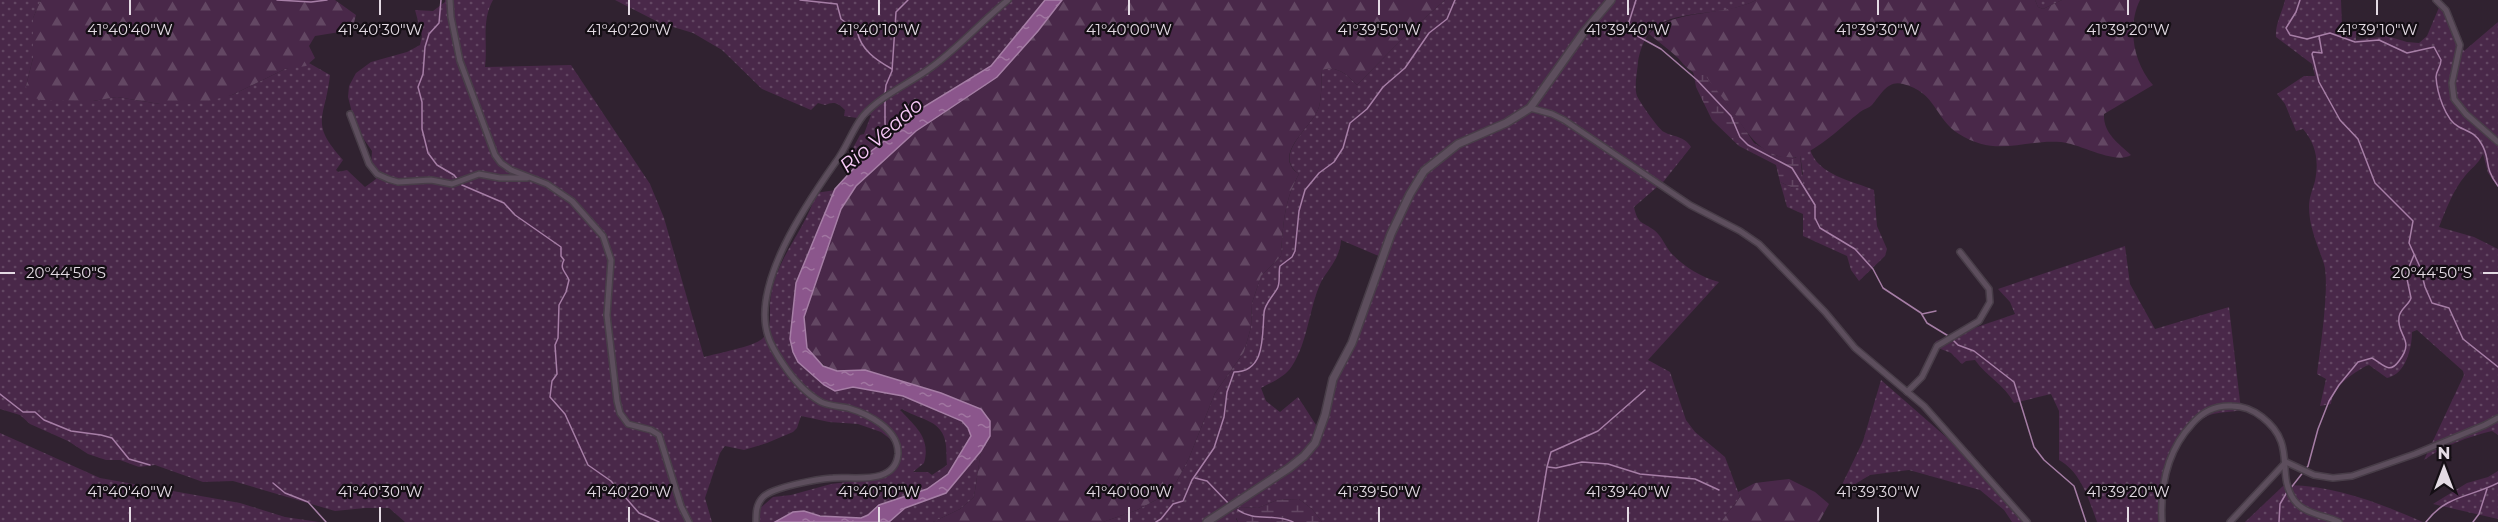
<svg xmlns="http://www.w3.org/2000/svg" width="2498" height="522" viewBox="0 0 2498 522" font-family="Montserrat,sans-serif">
	<defs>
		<pattern id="grass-dots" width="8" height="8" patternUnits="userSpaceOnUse" patternTransform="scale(1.5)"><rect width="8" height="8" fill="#492849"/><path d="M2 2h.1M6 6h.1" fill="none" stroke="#634763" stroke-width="1.8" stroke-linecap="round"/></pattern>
		<pattern id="forest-firs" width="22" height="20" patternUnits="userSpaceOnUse" patternTransform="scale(1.5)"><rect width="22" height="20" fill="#492849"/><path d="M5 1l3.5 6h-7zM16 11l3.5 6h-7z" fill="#634763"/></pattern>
		<pattern id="wetland-marsh" width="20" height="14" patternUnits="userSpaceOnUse" patternTransform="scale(1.5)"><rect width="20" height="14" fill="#492849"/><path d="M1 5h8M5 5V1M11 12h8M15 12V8" fill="none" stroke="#634763"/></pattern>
		<pattern id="water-ripples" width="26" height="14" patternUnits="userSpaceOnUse" patternTransform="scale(1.5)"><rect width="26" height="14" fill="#8b568c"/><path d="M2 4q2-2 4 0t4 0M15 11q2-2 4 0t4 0" fill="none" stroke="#a176a1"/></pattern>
	</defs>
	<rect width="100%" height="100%" fill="#302230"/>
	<g fill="url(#grass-dots)" fill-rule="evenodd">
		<path d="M0 0H41L33 18V58L26 86 93 101 117 97 160 104 232 95 285 69 309 63 330 75C325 120 309 122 343 160L336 170 338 172 347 170 365 187 376 179 371 165 372 151 356 128 348 97 349 86 356 73 371 62 407 52 420 45 422 36 415 10 433 11 445 2V0H493C481 21 488 44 485 67L571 65 650 184 664 218 704 357C718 353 752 347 762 339 774 328 768 310 771 295 777 257 806 229 816 193L835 190 807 255 790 339 798 362 824 385 835 391 853 387 903 396 962 421 971 434 968 443 948 474 927 489 876 506 868 515 861 518 814 515 779 519 775 522H755L759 509 773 497 791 495 831 484 872 479 893 466 897 455 894 442 881 432 858 424 829 422 801 416 797 428 793 432 767 443 744 450 725 446 720 453 705 498 712 522H405L389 508H365L335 511 233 481 203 482 155 465 139 467 120 460H106L88 454 68 441 30 424 20 415 0 409ZM902 409C917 419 940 419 945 440 947 448 946 457 947 465L932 475 928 472H913L924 463C931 438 916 427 900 410Z"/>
		<path d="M615 0H1045L991 66 917 111 905 125 857 161 852 170 850 162 847 159 860 135 864 134 871 115 857 118 844 116 845 110C838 103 834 101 825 105L818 103 811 110 762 89 722 50 693 33 660 23Z"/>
		<path d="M1445 0H1756C1727 16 1688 9 1659 24 1647 30 1639 51 1638 63 1637 73 1634 87 1637 96 1640 102 1658 129 1664 132 1673 137 1685 136 1691 147L1664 181 1634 207C1638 225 1642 221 1654 230 1662 236 1665 246 1671 253 1684 267 1701 277 1719 282L1648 360 1670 372 1686 420 1695 432 1725 457 1740 497 1721 522H1322L1312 509 1299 499 1277 500 1258 508 1239 507 1236 519 1238 522H1103L1137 510 1171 492 1189 458 1215 393 1244 352 1251 327 1252 303 1261 276 1281 256C1283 226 1284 200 1299 174 1271 154 1313 127 1319 107 1322 96 1321 82 1322 70 1338 65 1347 75 1357 85L1409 32ZM1341 240 1381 257 1351 347 1330 390 1320 431 1298 397 1280 412 1266 401 1261 388C1272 382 1285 377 1292 366 1308 342 1309 308 1321 282 1329 268 1340 258 1341 240Z"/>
		<polygon points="2035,0 2062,0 2043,9 2038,7"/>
		<path d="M2285 0H2341L2342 25 2352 32 2356 31V40L2387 36 2407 42 2419 43 2427 36 2440 5 2464 51 2498 22V187L2488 173 2483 154C2477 166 2472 167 2465 176 2453 190 2446 210 2439 227L2474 237 2498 249V435L2492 431C2468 437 2445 445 2424 460L2464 375 2463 371 2417 330 2412 332C2412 348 2406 374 2387 378L2369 365 2366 366C2352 374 2333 386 2331 404L2320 406 2326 379 2317 374C2320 351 2330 284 2324 264 2318 246 2309 227 2309 207 2309 197 2313 189 2315 181 2319 161 2316 144 2303 129L2296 131 2285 104 2277 94 2304 76H2315L2312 64 2276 37C2275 24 2282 13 2285 0Z"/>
		<path d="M1810 149C1817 175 1853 181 1874 190L1877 226 1887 249 1885 256 1859 281 1851 270 1847 256 1803 236V214L1787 207 1780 182 1793 188 1803 174 1800 155Z"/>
		<path d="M2125 246 2130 284 2155 329 2229 307 2241 410C2232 412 2222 412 2213 414 2192 420 2173 446 2168 466 2163 484 2163 503 2164 522H2097C2089 500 2081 472 2059 460V411L2051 394 2014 403C2005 385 1986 376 1975 360L1966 361 1962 364 1951 353 1933 346 1936 341 2015 314 2010 302 1998 289Z"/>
		<polygon points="1881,380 1953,443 1971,452 1972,459 2022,522 2012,522 2004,510 1980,490 1909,470 1870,475 1837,495 1863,441"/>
		<polygon points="0,433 100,478 240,503 285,517 319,522 0,522"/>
		<polygon points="981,451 974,497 960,509 933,522 889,522 905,508 946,493"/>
		<polygon points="2498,471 2498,519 2433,504 2467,483 2488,477"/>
		<path d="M2289 485C2336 486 2382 504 2423 522H2245L2283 486Z"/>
	</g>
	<g fill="url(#forest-firs)">
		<polygon points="41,0 335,0 356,15 352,30 315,36 309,46 315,58 306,66 285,69 232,95 197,104 160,104 117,97 93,101 41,100 27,95 26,86 33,58 33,18"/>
		<path d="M1062 0H1445L1409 32 1357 85C1347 75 1338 65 1322 70 1321 82 1322 96 1319 107 1313 127 1270 155 1299 174 1284 200 1283 226 1281 256L1261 276 1252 303 1251 327 1244 352 1215 393 1189 458 1171 492 1137 510 1103 522H933L960 509 974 497 981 451 990 436 981 409 941 393 865 370 837 371 829 369 813 356 807 348 804 317 841 209 856 186 916 131 997 77 1038 31Z"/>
		<path d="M1756 0H2035L2038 7 2043 9 2062 0H2140C2127 26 2133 63 2153 85L2104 114C2103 133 2118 143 2131 155 2115 165 2081 144 2061 142 2023 139 1997 158 1959 134 1934 118 1937 93 1903 84 1887 80 1881 95 1872 105 1869 108 1864 109 1860 112 1841 127 1821 148 1797 157 1792 159 1781 157 1775 155 1747 143 1740 117 1720 96 1711 86 1699 77 1690 70 1685 67 1681 61 1677 57 1668 49 1658 41 1649 34 1673 8 1725 17 1756 0Z"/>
		<polygon points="1789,479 1815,492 1829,504 1819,522 1721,522 1740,497 1738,492 1755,483"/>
	</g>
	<g fill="url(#wetland-marsh)">
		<polygon points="1693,71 1704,74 1732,110 1754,143 1777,156 1795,158 1800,155 1803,183 1800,188 1793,188 1780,182 1776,165 1739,146 1712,120 1696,87"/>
		<polygon points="1299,499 1312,509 1322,522 1238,522 1235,515 1239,507 1258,508 1277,500"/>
	</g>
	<polygon fill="url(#water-ripples)" stroke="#a67ea6" stroke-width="1.5" points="1045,0 1062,0 1038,31 997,77 916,131 856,186 841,209 804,317 807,348 823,366 837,371 865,370 941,393 981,409 990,421 990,436 981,451 946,493 905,508 889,522 775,522 793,512 804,511 820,516 861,518 868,515 879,505 927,489 948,474 971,436 968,428 962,421 903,396 853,387 835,391 824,385 798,362 793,352 790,339 796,283 835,189 857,165 857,162 905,125 917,111 991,66"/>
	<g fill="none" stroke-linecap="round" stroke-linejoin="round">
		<g stroke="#a67ea6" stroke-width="1.5">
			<polyline points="277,0 311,2 327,0"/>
			<path d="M441 0 439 23 429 34 425 47 423 74 418 87 422 102V129L428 153 437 165 454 175 462 185 504 203 515 215 561 247V256L564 260C559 269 566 272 569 280L566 292 559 305 558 338 555 345 557 374 552 381 550 397 565 414 588 465 611 481 639 513 659 522"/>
			<path d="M800 0 837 4 841 19 857 31C861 50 876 60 892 69"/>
			<polyline points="1636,0 1629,22 1632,33 1661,49 1697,80 1731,116 1740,137 1748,145 1792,168 1815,205 1815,218 1820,228 1855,249 1873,269 1883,288 1921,313 1927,323 1950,337"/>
			<path d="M2300 0 2296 12 2286 28 2290 35 2307 39 2330 33 2355 42 2379 40 2407 53 2434 47 2441 60C2441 67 2436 71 2436 77 2437 92 2445 120 2459 127 2469 132 2475 133 2481 143 2491 158 2483 167 2498 186"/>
			<polyline points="2319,36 2322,53 2313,52 2312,54 2319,82 2340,120 2358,139 2375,183 2413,221 2409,243 2420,267 2425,287 2432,303 2449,308 2463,339 2498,367"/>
			<polyline points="885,94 886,85 892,71 896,12 908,0"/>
			<polyline points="885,101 885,123 888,139"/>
			<polyline points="1922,314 1936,311"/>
			<polyline points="1953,340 1958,345 1974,351 2014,382 2034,447 2044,460 2074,486 2086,522"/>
			<polyline points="0,394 23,412 35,412 44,420 71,431 101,435 112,438 129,459 150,465"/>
			<polyline points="1548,467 1556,468 1582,462 1608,464 1640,474 1695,479 1719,490"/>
			<polyline points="1195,478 1207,481 1229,504"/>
			<polyline points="273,483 285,493 308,502 326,522"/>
			<path d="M2290 489 2308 466 2318 429 2329 401 2339 385 2358 362 2372 358C2383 364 2389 375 2399 361 2416 339 2396 336 2399 317 2400 309 2409 305 2411 298L2406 274 2414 255"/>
			<path d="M1238 510C1255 522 1274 513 1293 522"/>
			<path d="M1156 522 1161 519 1173 504 1183 501 1192 480 1214 448 1224 417 1227 392 1234 372C1266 372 1262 335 1264 313 1264 305 1273 296 1277 289 1281 283 1278 273 1280 266L1292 257 1295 251 1299 211 1305 190 1319 173 1334 162 1343 148 1350 123 1367 109 1383 87 1405 68 1429 33 1447 19 1455 0"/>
			<polyline points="1538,522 1547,467 1551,452 1598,431 1645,390"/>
			<polyline points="2279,522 2280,504 2287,492"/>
			<path d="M2426 522C2446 495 2471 497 2498 483"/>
			<polyline points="2473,522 2479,514 2487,489"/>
		</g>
		<defs>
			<g id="minor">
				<polyline points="450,0 451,17 460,61 495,155 501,163 511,170 547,184 572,201 603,236 611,260 607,315 617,401 620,413 628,424 651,430 659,435 681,506 689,522"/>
				<polyline points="2436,0 2446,10 2460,45 2452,83 2454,99 2466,114 2498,142"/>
				<polyline points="1530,108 1552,114 1564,120 1690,205 1740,231 1759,244 1825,312 1855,348 1924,406 2027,522"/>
				<polyline points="350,114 369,164 377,174 388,179 398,182 431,180 452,184 479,174 500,178 527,178"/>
				<polyline points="1907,392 1922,377 1937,346 1979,321 1990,302 1989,289 1960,252"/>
				<path d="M756 522C756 513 756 504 763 497 773 487 818 479 833 478 853 476 895 486 898 454 899 429 868 414 848 408 839 406 829 406 821 402 805 393 793 379 783 364 777 355 771 346 768 336 751 284 807 203 835 163 846 149 852 130 863 116 881 95 911 83 933 66 960 46 982 21 1008 0"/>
				<path d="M2162 522C2160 486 2167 451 2192 424 2202 412 2216 405 2232 406 2243 406 2253 410 2262 417 2298 445 2275 472 2294 500 2304 514 2324 515 2339 522"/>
				<polyline points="2230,522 2286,462 2314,475 2333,478 2352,476 2415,454 2485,425 2498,418"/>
			</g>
			<polyline id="tertiary" points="1207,522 1289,468 1304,456 1315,443 1325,415 1333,379 1352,343 1391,234 1410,194 1424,171 1458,144 1506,123 1530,108 1584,32 1611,0"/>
		</defs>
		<use href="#minor" stroke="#483d48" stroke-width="8"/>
		<use href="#tertiary" stroke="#483d48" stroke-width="10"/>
		<use href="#minor" stroke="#5d4e5d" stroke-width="5"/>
		<use href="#tertiary" stroke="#5d4e5d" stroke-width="7"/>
	</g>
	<path fill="none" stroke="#e4dbe4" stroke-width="2" d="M130 0V15M380 0V15M629 0V15M879 0V15M1129 0V15M1379 0V15M1628 0V15M1878 0V15M2128 0V15M2377 0V15M0 273H15M2483 273H2498M130 507V522M380 507V522M629 507V522M879 507V522M1129 507V522M1379 507V522M1628 507V522M1878 507V522M2128 507V522"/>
	<g text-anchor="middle" stroke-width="4.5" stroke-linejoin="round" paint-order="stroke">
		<g font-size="20" font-style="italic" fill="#f9cbf9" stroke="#140e14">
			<text transform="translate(881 135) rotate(-41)" y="7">Rio Veado</text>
		</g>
	</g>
	<g font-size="15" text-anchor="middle" fill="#e4dbe4" stroke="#140e14" stroke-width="4.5" stroke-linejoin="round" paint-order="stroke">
		<text x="130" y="35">41°40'40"W</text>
		<text x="380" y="35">41°40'30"W</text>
		<text x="629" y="35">41°40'20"W</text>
		<text x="879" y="35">41°40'10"W</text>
		<text x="1129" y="35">41°40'00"W</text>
		<text x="1379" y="35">41°39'50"W</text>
		<text x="1628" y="35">41°39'40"W</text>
		<text x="1878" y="35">41°39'30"W</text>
		<text x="2128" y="35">41°39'20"W</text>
		<text x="2377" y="35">41°39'10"W</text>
		<text x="66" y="278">20°44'50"S</text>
		<text x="2432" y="278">20°44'50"S</text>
		<text x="130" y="497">41°40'40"W</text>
		<text x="380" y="497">41°40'30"W</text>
		<text x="629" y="497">41°40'20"W</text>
		<text x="879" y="497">41°40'10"W</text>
		<text x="1129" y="497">41°40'00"W</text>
		<text x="1379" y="497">41°39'50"W</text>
		<text x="1628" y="497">41°39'40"W</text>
		<text x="1878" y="497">41°39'30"W</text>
		<text x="2128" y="497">41°39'20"W</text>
	</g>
	<g transform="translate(2444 468)" stroke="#140e14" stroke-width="4.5" paint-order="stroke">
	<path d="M0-4.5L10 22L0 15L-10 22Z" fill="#e4dbe4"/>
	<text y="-9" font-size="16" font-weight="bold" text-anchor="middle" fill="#e4dbe4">N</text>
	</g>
</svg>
